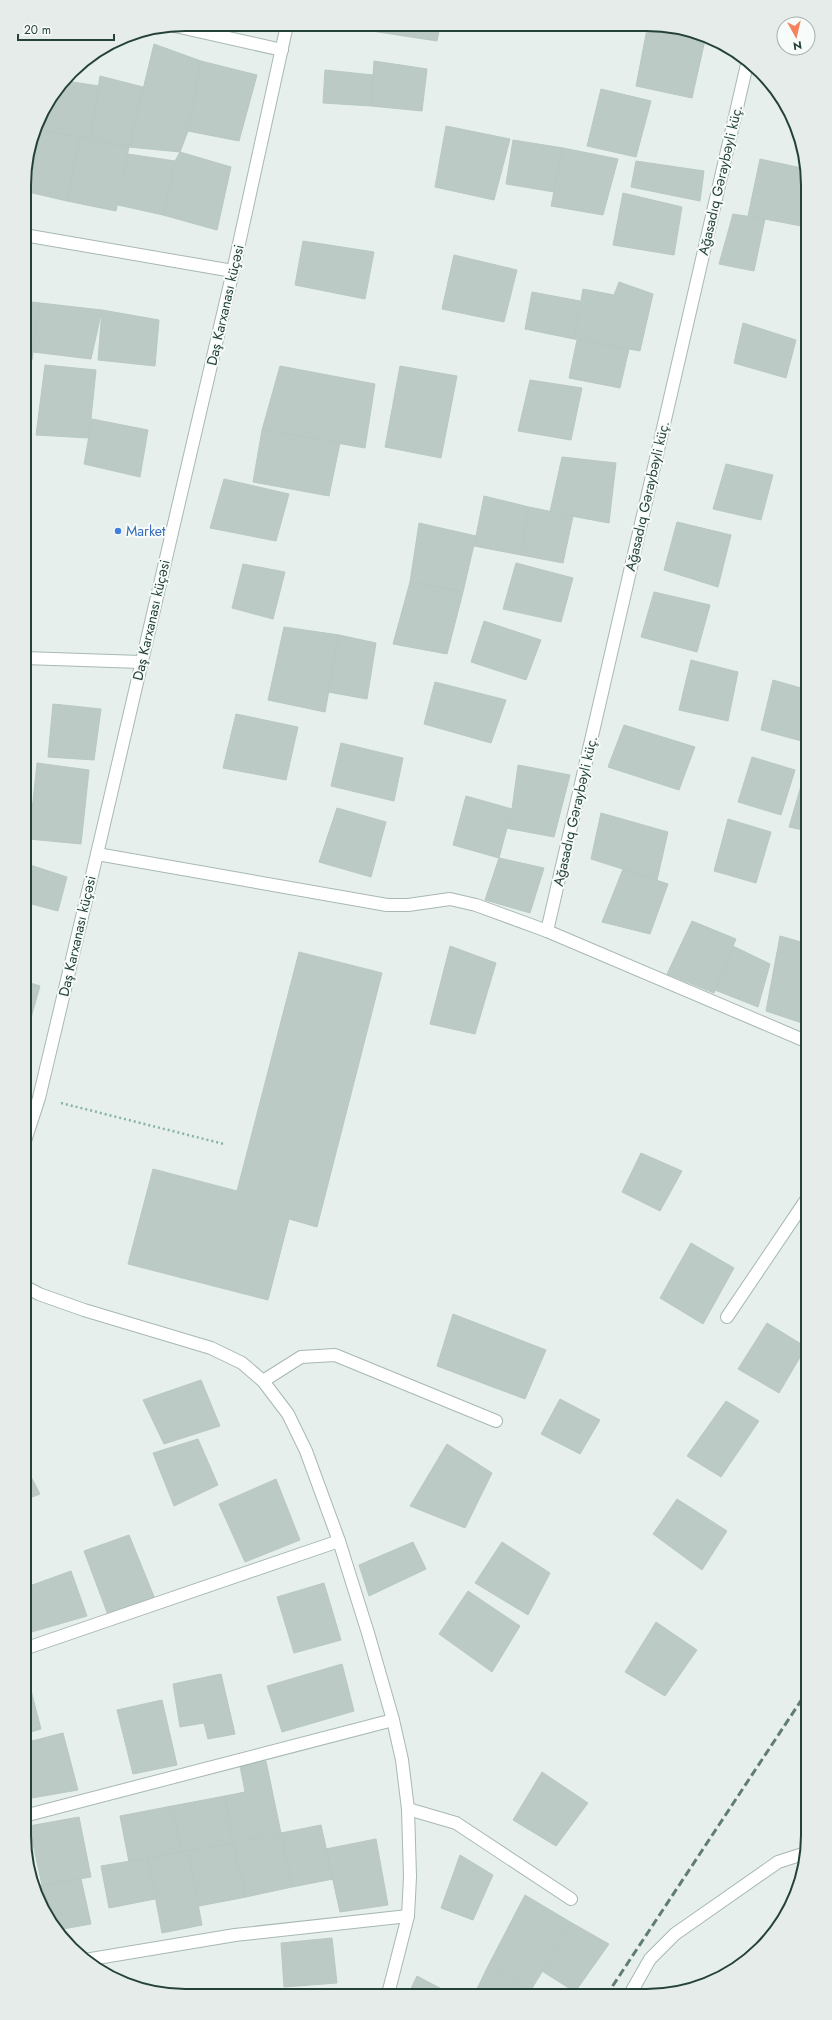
<svg xmlns="http://www.w3.org/2000/svg" width="832" height="2020" viewBox="0 0 832 2020" font-family="Jost,sans-serif">
	<rect width="100%" height="100%" fill="#e6efeb"/>
	<g fill="#bbcac4" stroke="#b8c9c2">
		<polygon points="352,25 440,26 437,41 352,28"/>
		<polygon points="647,29 705,40 692,98 636,86"/>
		<polygon points="154,44 201,61 188,131 180,152 129,147"/>
		<polygon points="201,61 257,75 239,141 188,131"/>
		<polygon points="374,61 427,69 422,111 371,106"/>
		<polygon points="325,70 373,75 371,106 323,103"/>
		<polygon points="100,76 143,87 129,147 90,139"/>
		<polygon points="66,81 99,86 90,139 38,130 41,113"/>
		<polygon points="601,89 651,101 636,157 587,146"/>
		<polygon points="446,126 510,139 494,200 435,187"/>
		<polygon points="36,130 80,137 67,201 24,191 25,173"/>
		<polygon points="80,137 129,147 116,211 67,201"/>
		<polygon points="513,140 563,148 554,192 506,184"/>
		<polygon points="563,148 618,159 603,215 551,206"/>
		<polygon points="180,152 231,167 217,230 163,215 175,161"/>
		<polygon points="128,154 175,161 163,215 118,205"/>
		<polygon points="760,159 806,169 808,185 807,227 748,216"/>
		<polygon points="636,161 704,171 700,201 631,187"/>
		<polygon points="623,193 682,207 674,255 613,245"/>
		<polygon points="733,214 765,219 754,271 719,264"/>
		<polygon points="303,241 374,252 365,299 295,285"/>
		<polygon points="454,255 517,270 504,322 442,309"/>
		<polygon points="619,282 653,294 640,351 574,339 583,289 614,295"/>
		<polygon points="532,292 580,301 574,339 525,329"/>
		<polygon points="24,301 40,303 32,360 24,360"/>
		<polygon points="40,303 102,310 91,359 33,352"/>
		<polygon points="102,310 159,320 155,366 98,360"/>
		<polygon points="743,323 796,340 786,378 734,363"/>
		<polygon points="577,340 629,349 620,388 569,378"/>
		<polygon points="45,365 96,370 89,438 36,435"/>
		<polygon points="280,366 375,384 365,448 262,430"/>
		<polygon points="400,366 457,376 441,458 385,447"/>
		<polygon points="530,380 582,388 571,440 518,431"/>
		<polygon points="92,419 148,430 140,477 84,464"/>
		<polygon points="262,430 340,443 329,496 253,482"/>
		<polygon points="562,457 616,463 609,523 550,512"/>
		<polygon points="726,464 773,475 761,520 713,509"/>
		<polygon points="224,479 289,494 276,541 210,528"/>
		<polygon points="484,496 529,507 521,555 474,546"/>
		<polygon points="529,507 573,516 563,563 521,555"/>
		<polygon points="808,518 808,533 804,532"/>
		<polygon points="677,522 731,535 718,587 664,570"/>
		<polygon points="419,523 476,536 463,592 410,582"/>
		<polygon points="516,563 573,578 561,622 503,609"/>
		<polygon points="243,564 285,572 273,619 232,608"/>
		<polygon points="24,569 29,570 28,641 24,641"/>
		<polygon points="410,582 463,592 447,654 393,644"/>
		<polygon points="654,592 710,605 697,652 641,637"/>
		<polygon points="484,621 541,640 526,680 471,662"/>
		<polygon points="284,627 339,635 325,712 268,700"/>
		<polygon points="339,635 376,643 367,699 328,692"/>
		<polygon points="691,660 738,672 728,721 679,710"/>
		<polygon points="773,680 808,690 808,732 805,742 761,730"/>
		<polygon points="435,682 506,700 491,743 424,724"/>
		<polygon points="53,704 101,709 94,760 48,757"/>
		<polygon points="236,714 298,727 286,780 223,768"/>
		<polygon points="624,725 695,747 679,790 608,767"/>
		<polygon points="341,743 403,758 394,801 331,786"/>
		<polygon points="752,757 795,770 781,815 738,802"/>
		<polygon points="37,763 89,770 81,844 29,839"/>
		<polygon points="518,765 570,775 554,837 506,828 512,809"/>
		<polygon points="24,769 28,769 24,800"/>
		<polygon points="803,779 808,780 808,831 789,827"/>
		<polygon points="466,796 512,809 499,858 453,845"/>
		<polygon points="337,808 386,822 371,877 319,862"/>
		<polygon points="601,813 668,832 657,880 591,859"/>
		<polygon points="728,819 771,832 756,883 714,871"/>
		<polygon points="499,858 544,868 530,913 485,900"/>
		<polygon points="24,863 67,877 58,911 24,902"/>
		<polygon points="623,869 668,884 650,934 602,922"/>
		<polygon points="692,921 736,939 714,993 667,974"/>
		<polygon points="780,936 808,944 808,1025 766,1011"/>
		<polygon points="450,946 496,963 475,1034 430,1024"/>
		<polygon points="733,946 770,964 758,1007 715,990"/>
		<polygon points="299,952 382,973 317,1227 289,1219 268,1300 128,1264 153,1169 237,1191"/>
		<polygon points="24,981 40,986 25,1039 24,1038"/>
		<polygon points="641,1153 682,1171 660,1211 622,1192"/>
		<polygon points="691,1243 734,1268 703,1324 660,1298"/>
		<polygon points="453,1314 546,1350 525,1399 437,1366"/>
		<polygon points="767,1323 806,1347 779,1393 738,1369"/>
		<polygon points="201,1380 220,1426 164,1444 143,1400"/>
		<polygon points="560,1399 600,1420 580,1454 541,1434"/>
		<polygon points="726,1401 759,1421 721,1477 687,1456"/>
		<polygon points="198,1439 218,1485 174,1506 153,1453"/>
		<polygon points="447,1444 492,1473 465,1528 410,1506"/>
		<polygon points="24,1463 40,1494 24,1500"/>
		<polygon points="276,1479 300,1540 245,1562 219,1504"/>
		<polygon points="677,1499 727,1531 702,1570 653,1534"/>
		<polygon points="129,1535 155,1599 108,1615 84,1551"/>
		<polygon points="413,1542 426,1569 369,1596 359,1565"/>
		<polygon points="502,1542 550,1573 528,1615 475,1583"/>
		<polygon points="71,1571 87,1616 28,1633 24,1620 24,1588"/>
		<polygon points="324,1583 341,1640 294,1653 277,1597"/>
		<polygon points="468,1591 520,1626 492,1672 439,1634"/>
		<polygon points="656,1622 697,1650 665,1696 625,1672"/>
		<polygon points="342,1664 354,1711 282,1732 267,1686"/>
		<polygon points="221,1674 235,1734 208,1739 204,1723 180,1727 173,1684"/>
		<polygon points="24,1675 27,1675 41,1729 24,1734"/>
		<polygon points="162,1700 177,1765 133,1774 117,1710"/>
		<polygon points="63,1733 78,1790 26,1799 24,1793 24,1743"/>
		<polygon points="266,1761 281,1833 233,1843 225,1796 245,1792 240,1766"/>
		<polygon points="542,1772 588,1803 556,1846 513,1820"/>
		<polygon points="225,1796 233,1843 181,1852 172,1806"/>
		<polygon points="172,1806 181,1852 129,1862 120,1816"/>
		<polygon points="79,1817 91,1877 42,1885 29,1826"/>
		<polygon points="321,1825 333,1879 292,1887 281,1833"/>
		<polygon points="281,1833 292,1887 246,1897 233,1843"/>
		<polygon points="376,1839 388,1905 340,1912 326,1849"/>
		<polygon points="233,1843 246,1897 199,1906 188,1851"/>
		<polygon points="188,1851 202,1925 162,1933 148,1858"/>
		<polygon points="460,1855 493,1875 473,1920 441,1908"/>
		<polygon points="148,1858 155,1899 109,1908 101,1866"/>
		<polygon points="81,1879 91,1924 57,1930 53,1925 42,1885"/>
		<polygon points="42,1885 53,1925 46,1916 34,1887"/>
		<polygon points="525,1895 572,1923 531,1990 488,1966"/>
		<polygon points="572,1923 609,1944 575,1992 542,1971"/>
		<polygon points="332,1938 337,1983 284,1987 281,1943"/>
		<polygon points="488,1966 531,1990 543,1995 474,1995"/>
		<polygon points="417,1976 453,1995 408,1995"/>
	</g>
	<g fill="none" stroke-linecap="round" stroke-linejoin="round">
		<defs>
			<g id="minor">
				<polyline points="175,26 282,50"/>
				<polyline points="24,235 233,271"/>
				<polyline points="24,658 141,662"/>
				<polyline points="97,854 387,905 408,905 450,899 476,905 547,931 808,1042"/>
				<polyline points="547,931 748,60"/>
				<polyline points="24,1144 39,1098 97,854 233,271 287,25"/>
				<polyline points="24,1286 39,1294 84,1310 211,1348 242,1363 263,1381 288,1414 306,1451 339,1541 368,1633 393,1720 402,1760 408,1809 410,1877 408,1916 388,1994"/>
				<polyline points="727,1317 808,1197"/>
				<polyline points="263,1381 301,1357 335,1355 496,1421"/>
				<polyline points="24,1649 339,1541"/>
				<polyline points="408,1809 456,1823 571,1899"/>
				<polyline points="24,1816 393,1720"/>
				<polyline points="85,1960 235,1935 408,1916"/>
				<polyline points="629,1996 650,1959 675,1934 778,1862 806,1853"/>
			</g>
		</defs>
		<use href="#minor" stroke="#a8b8b2" stroke-width="14"/>
		<polyline stroke="#86b3a5" stroke-width="2.5" stroke-dasharray="2 3" stroke-linecap="butt" points="61,1103 224,1144"/>
		<use href="#minor" stroke="#fff" stroke-width="12"/>
		<polyline stroke="#5f7d75" stroke-width="3" stroke-dasharray="8 4" stroke-linecap="butt" points="606,1996 808,1690"/>
	</g>
	<circle fill="#3f7fe0" stroke="#f7fbf9" stroke-width="1.5" cx="118" cy="531" r="4"/>
	<g text-anchor="middle" stroke-width="4" stroke-linejoin="round" paint-order="stroke">
		<g font-size="14" fill="#24423a" stroke="#f7fbf9">
			<text transform="translate(720 180) rotate(-77)" y="5">Ağasadıq Gəraybəyli küç.</text>
			<text transform="translate(225 305) rotate(-77)" y="5">Daş Karxanası küçəsi</text>
			<text transform="translate(647 496) rotate(-77)" y="5">Ağasadıq Gəraybəyli küç.</text>
			<text transform="translate(151 620) rotate(-77)" y="5">Daş Karxanası küçəsi</text>
			<text transform="translate(575 811) rotate(-77)" y="5">Ağasadıq Gəraybəyli küç.</text>
			<text transform="translate(77 936) rotate(-77)" y="5">Daş Karxanası küçəsi</text>
		</g>
		<g font-size="14" fill="#366cbe" stroke="#f7fbf9" text-anchor="start">
			<text x="126" y="536">Market</text>
		</g>
	</g>
	<path d="M0 0H832V2020H0ZM185 31H647A154 154 0 0 1 801 185V1835A154 154 0 0 1 647 1989H185A154 154 0 0 1 31 1835V185A154 154 0 0 1 185 31Z" fill="#e6ecea" fill-rule="evenodd"/>
	<path fill="none" stroke="#24423a" stroke-width="2" d="M185 31H647A154 154 0 0 1 801 185V1835A154 154 0 0 1 647 1989H185A154 154 0 0 1 31 1835V185A154 154 0 0 1 185 31Z"/>
	<g transform="translate(796 36) rotate(172)"><circle r="19" fill="#f7fbf9" stroke="#a3b1ad"/>
	<path d="M0-3L7 15L0 10L-7 15Z" fill="#f4845f"/>
	<text y="-6" font-size="11" font-weight="bold" text-anchor="middle" fill="#24423a">N</text>
	</g>
	<path d="M18 34v6h96v-6" fill="none" stroke="#24423a" stroke-width="2"/>
	<text x="24" y="34" font-size="12" fill="#24423a" stroke="#f7fbf9" stroke-width="3" paint-order="stroke">20 m</text>
</svg>
